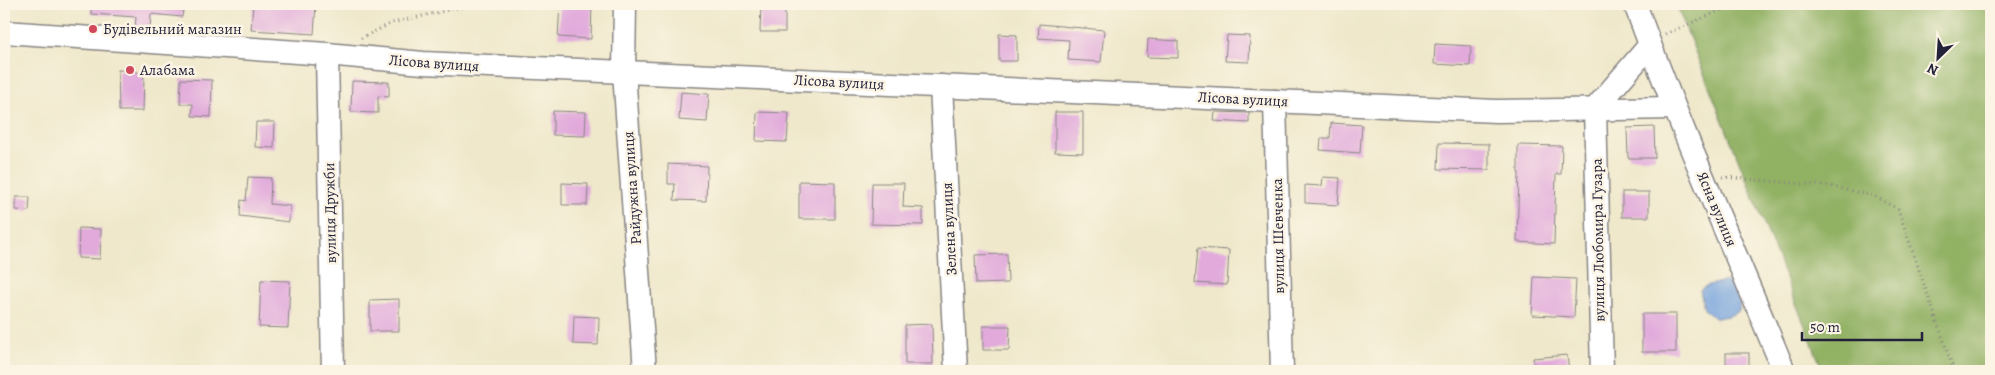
<svg xmlns="http://www.w3.org/2000/svg" width="1995" height="375" viewBox="0 0 1995 375" font-family="Alegreya,serif">
	<rect width="100%" height="100%" fill="#fcf5e5"/>
	<filter id="ink" filterUnits="userSpaceOnUse"><feTurbulence type="fractalNoise" baseFrequency=".02" numOctaves="2"/><feDisplacementMap in="SourceGraphic" scale="10" xChannelSelector="R" yChannelSelector="G"/><feConvolveMatrix kernelMatrix="1 2 1 2 8 2 1 2 1" color-interpolation-filters="sRGB"/></filter>
	<filter id="wash" filterUnits="userSpaceOnUse"><feTurbulence type="fractalNoise" baseFrequency=".0096" numOctaves="4" result="noise"/><feDisplacementMap in="SourceGraphic" scale="20" xChannelSelector="R" yChannelSelector="G"/><feGaussianBlur stdDeviation="1.12" result="paint"/><feColorMatrix in="noise" values="0 0 0 0 0 0 0 0 0 0 0 0 0 0 0 0 0 1.4 0 .05"/><feComposite in="paint" operator="in"/></filter>
	<g filter="url(#wash)">
		<rect width="100%" height="100%" fill="#efe8cb"/>
		<polygon fill="#91b164" stroke="#5a6a50" points="1676,4 1991,4 1991,371 1823,371"/>
		<path fill="#74a2dd" stroke="#4b628c" d="M1722 281C1738 283 1741 297 1739 311L1729 316 1714 318 1704 309 1700 290C1709 282 1713 286 1722 281Z"/>
		<g id="blocks">
			<g fill="#e1aadb">
				<polygon points="91,4 184,4 182,17 151,14 150,29 135,28 136,17 91,14"/>
				<polygon points="253,4 316,4 314,34 251,30"/>
				<polygon points="560,4 592,4 591,39 558,37"/>
				<polygon points="761,4 785,4 785,32 760,32"/>
				<polygon points="1039,24 1104,30 1101,62 1068,60 1069,40 1038,38"/>
				<polygon points="999,34 1017,35 1017,61 999,61"/>
				<polygon points="1227,35 1250,36 1249,62 1225,61"/>
				<polygon points="1148,39 1178,41 1178,58 1147,57"/>
				<polygon points="1435,44 1471,46 1470,66 1434,64"/>
				<polygon points="118,70 136,71 144,77 143,111 119,111"/>
				<polygon points="181,79 212,80 211,117 192,116 193,104 180,104"/>
				<polygon points="352,81 389,82 389,97 378,96 378,113 351,112"/>
				<polygon points="681,92 709,94 707,122 679,120"/>
				<polygon points="553,111 586,112 585,136 553,135"/>
				<polygon points="757,112 789,113 787,142 756,141"/>
				<polygon points="1055,112 1083,112 1083,153 1055,152"/>
				<polygon points="1215,112 1249,113 1249,123 1214,121"/>
				<polygon points="256,122 275,122 274,148 255,147"/>
				<polygon points="1331,123 1362,125 1360,153 1320,150 1321,138 1330,138"/>
				<polygon points="1654,127 1655,158 1628,158 1627,128"/>
				<polygon points="1439,143 1489,144 1489,170 1438,169"/>
				<polygon points="1518,145 1562,146 1561,174 1556,174 1554,244 1517,242 1519,173 1518,173"/>
				<polygon points="668,164 707,166 706,201 674,200 675,184 668,184"/>
				<polygon points="248,177 271,178 270,204 290,206 289,222 240,216 241,200 246,201"/>
				<polygon points="1323,177 1340,178 1338,205 1305,203 1305,185 1322,186"/>
				<polygon points="799,181 835,182 835,219 799,219"/>
				<polygon points="562,183 588,184 587,205 562,205"/>
				<polygon points="872,183 904,183 903,207 923,208 923,225 871,224"/>
				<rect x="1622" y="192" width="27" height="25"/>
				<polygon points="16,197 30,197 29,211 16,210"/>
				<polygon points="79,228 101,229 100,259 78,258"/>
				<polygon points="1198,248 1229,250 1227,285 1195,283"/>
				<polygon points="1007,254 1008,283 976,284 975,255"/>
				<polygon points="1534,277 1576,279 1574,317 1532,315"/>
				<polygon points="261,280 290,281 288,328 259,327"/>
				<polygon points="399,299 399,331 370,331 370,300"/>
				<rect x="1642" y="314" width="34" height="38"/>
				<polygon points="574,316 599,317 598,345 573,344"/>
				<polygon points="932,324 933,364 905,364 905,325"/>
				<polygon points="983,326 1010,326 1009,350 983,350"/>
				<rect x="1726" y="353" width="23" height="18"/>
				<polygon points="1567,355 1569,371 1535,371 1533,358"/>
			</g>
		</g>
	</g>
	<g filter="url(#ink)">
		<use href="#blocks" fill-opacity="0" stroke="#888583" stroke-width="1"/>
		<g fill="none" stroke-linecap="round" stroke-linejoin="round">
			<defs>
				<g id="minor">
					<polyline points="625,4 624,72 645,371"/>
					<path d="M1635 4C1680 128 1734 249 1784 371"/>
					<polyline points="4,32 327,54 423,63 1496,111 1674,108"/>
					<polyline points="327,54 333,371"/>
					<polyline points="941,86 956,371"/>
					<polyline points="1275,101 1282,371"/>
					<polyline points="1602,371 1595,109 1650,45"/>
				</g>
			</defs>
			<use href="#minor" stroke="#888583" stroke-width="25"/>
			<g stroke="#888583" stroke-width="3" stroke-dasharray="1 4" stroke-linecap="butt">
				<polyline points="1665,34 1736,4"/>
				<polyline points="361,38 392,23 475,4"/>
				<polyline points="1722,177 1829,186 1874,196 1898,209 1954,371"/>
			</g>
			<use href="#minor" stroke="#fff" stroke-width="22"/>
		</g>
	</g>
	<g fill="#d1495b" stroke="#fcf5e5" stroke-width="2">
		<circle cx="93" cy="29" r="5"/>
		<circle cx="130" cy="70" r="5"/>
	</g>
	<g text-anchor="middle" stroke-width="5" stroke-linejoin="round" paint-order="stroke">
		<g font-size="15" fill="#22223b" stroke="#fcf5e5" text-anchor="start">
			<text x="103" y="34">Будівельний магазин</text>
			<text x="140" y="75">Алабама</text>
		</g>
		<g font-size="15" fill="#22223b" stroke="#fcf5e5">
			<text transform="translate(434 63) rotate(4)" y="5">Лісова вулиця</text>
			<text transform="translate(839 82) rotate(3)" y="5">Лісова вулиця</text>
			<text transform="translate(1243 99) rotate(3)" y="5">Лісова вулиця</text>
			<text transform="translate(632 188) rotate(-94)" y="5">Райдужна вулиця</text>
			<text transform="translate(1717 209) rotate(67)" y="5">Ясна вулиця</text>
			<text transform="translate(330 213) rotate(-91)" y="5">вулиця Дружби</text>
			<text transform="translate(949 229) rotate(-93)" y="5">Зелена вулиця</text>
			<text transform="translate(1278 236) rotate(-91)" y="5">вулиця Шевченка</text>
			<text transform="translate(1598 240) rotate(-91)" y="5">вулиця Любомира Гузара</text>
		</g>
	</g>
	<rect width="1995" height="375" fill="none" stroke="#fcf5e5" stroke-width="20"/>
	<g transform="translate(1938 58) rotate(205)" stroke="#fcf5e5" stroke-width="4" paint-order="stroke">
	<path d="M0-4L9 19L0 12L-9 19Z" fill="#22223b"/>
	<text y="-8" font-size="14" font-weight="bold" text-anchor="middle" fill="#22223b">N</text>
	</g>
	<path d="M1802 332v8h120v-8" fill="none" stroke="#22223b" stroke-width="2.5"/>
	<text x="1810" y="332" font-size="15" fill="#22223b" stroke="#fcf5e5" stroke-width="4" paint-order="stroke">50 m</text>
</svg>
